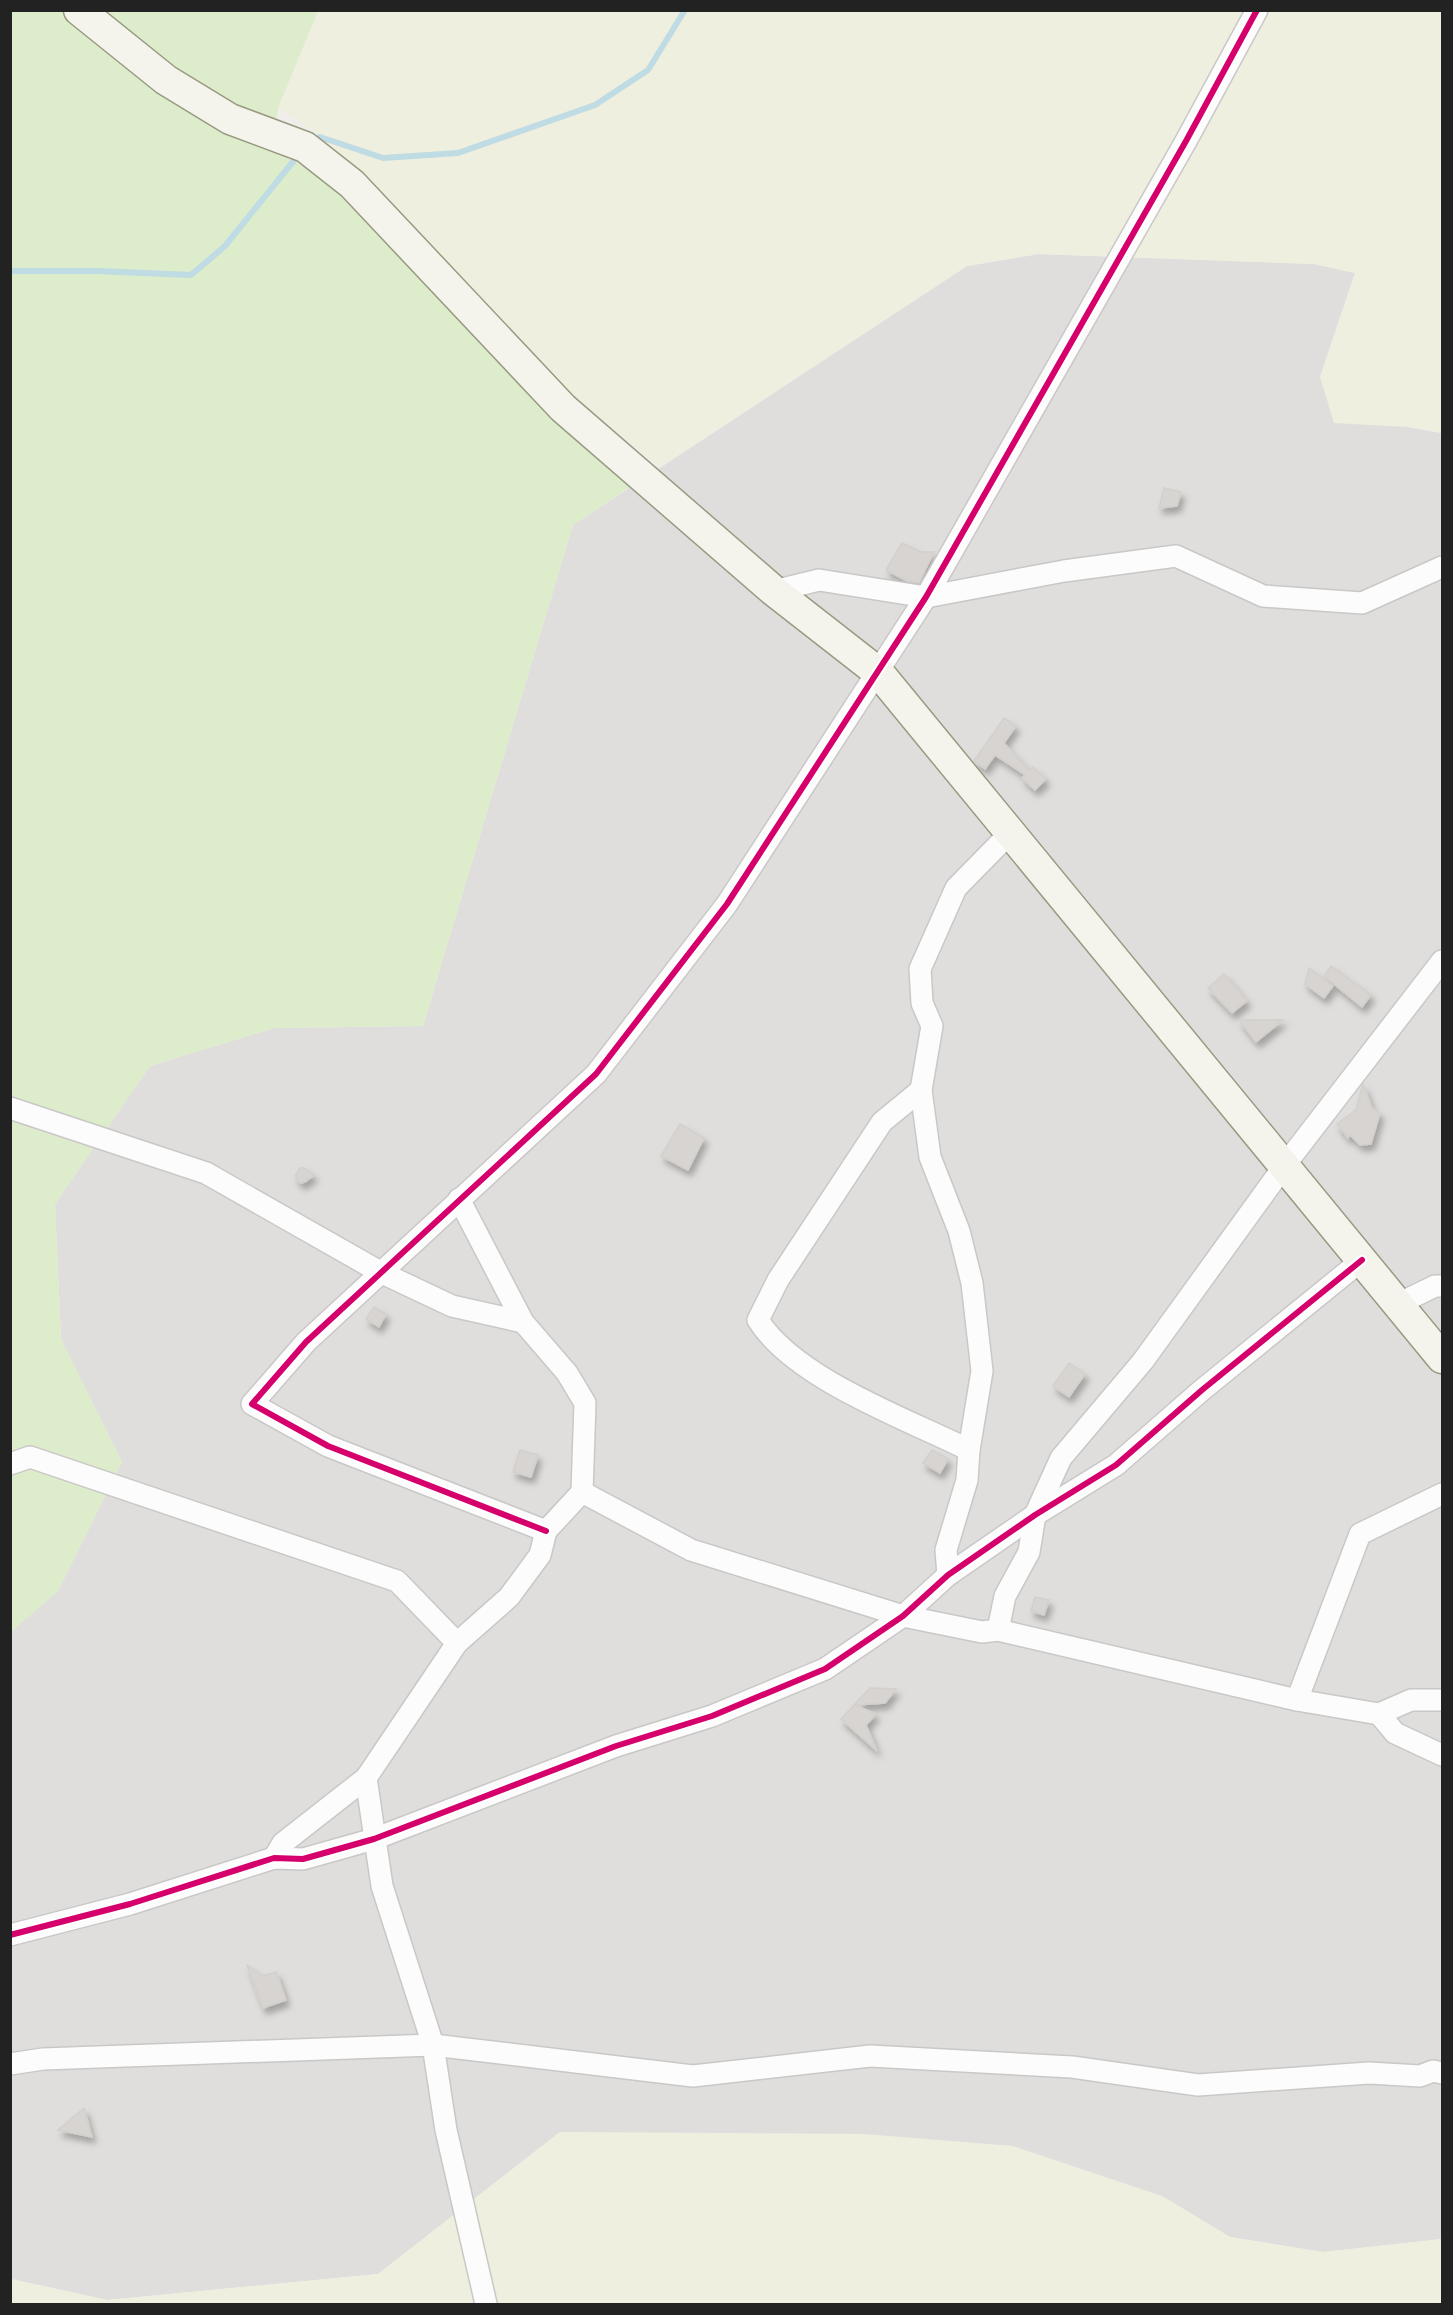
<svg xmlns="http://www.w3.org/2000/svg" width="1453" height="2315" viewBox="0 0 1453 2315" font-family="'Exo 2',sans-serif">
	<defs>
		<filter id="shadow"><feDropShadow dx="3.5" dy="6" stdDeviation="3" flood-color="#0004"/></filter>
	</defs>
	<rect width="100%" height="100%" fill="#f0eeeb"/>
	<polygon fill="#dfdedc" points="1039,254 1314,264 1355,273 1320,377 1408,427 1442,433 1442,2239 1323,2252 1230,2237 1162,2196 560,2132 378,2274 107,2300 11,2279 10,1632 58,1591 122,1462 61,1339 55,1204 150,1066 274,1028 423,1026 573,525 967,266"/>
	<g fill="#efefdf">
		<polygon points="318,11 1442,11 1442,433 1408,427 1334,423 1320,377 1355,273 1314,264 1039,254 967,266 660,467 569,393 311,129 278,108"/>
		<polygon points="560,2132 864,2134 1013,2146 1162,2196 1230,2237 1323,2252 1442,2239 1442,2304 11,2304 11,2279 107,2300 378,2274"/>
	</g>
	<polygon fill="#ddeccb" points="11,11 318,11 278,108 274,151 338,185 554,414 630,487 573,525 423,1026 274,1028 150,1066 55,1204 61,1339 122,1462 58,1591 11,1632"/>
	<g fill="none" stroke-linecap="round" stroke-linejoin="round">
		<g stroke="#bfdbe3" stroke-width="6">
			<polyline points="312,142 320,137 383,158 458,153 595,105 648,70 685,10"/>
			<polyline points="10,271 97,271 191,275 225,246 300,153"/>
		</g>
	</g>
	<g fill="#d7d4d2" stroke="#d3d0cc" stroke-width="1.5" filter="url(#shadow)">
		<polygon points="1164,488 1181,492 1177,506 1159,508"/>
		<polygon points="902,543 921,552 934,552 919,583 907,581 886,570"/>
		<polygon points="1004,718 1016,726 1004,743 1029,771 1033,767 1046,779 1035,790 1022,778 1025,775 995,755 985,769 974,761"/>
		<polygon points="1331,966 1371,995 1362,1007 1324,976"/>
		<polygon points="1309,968 1333,986 1324,998 1305,984"/>
		<polygon points="1224,974 1247,1001 1232,1013 1208,988"/>
		<polygon points="1239,1020 1283,1020 1256,1042"/>
		<polygon points="1363,1084 1372,1108 1380,1113 1371,1144 1360,1145 1350,1135 1348,1138 1337,1124 1356,1110"/>
		<polygon points="680,1124 704,1138 688,1170 661,1156"/>
		<polygon points="300,1168 304,1168 314,1175 305,1182 300,1183 295,1176"/>
		<polygon points="374,1307 386,1314 379,1327 366,1319"/>
		<polygon points="1069,1363 1085,1374 1069,1397 1053,1386"/>
		<polygon points="520,1450 538,1455 531,1477 513,1472"/>
		<polygon points="932,1450 948,1459 940,1473 923,1463"/>
		<polygon points="1035,1597 1049,1600 1044,1615 1031,1611"/>
		<polygon points="870,1688 896,1689 885,1703 855,1705 876,1714 866,1725 877,1751 841,1719"/>
		<polygon points="247,1965 263,1976 276,1972 286,2000 263,2008"/>
		<polygon points="84,2108 92,2137 58,2130"/>
	</g>
	<g fill="none" stroke-linecap="round" stroke-linejoin="round">
		<defs>
			<g id="minor">
				<polyline points="774,591 819,580 926,597 1064,571 1176,556 1263,596 1362,603 1442,567"/>
				<path d="M921 1090 882 1122 778 1280 758 1320C795 1379 907 1419 969 1450"/>
				<polyline points="10,1108 206,1173 380,1272 452,1306 523,1322"/>
				<polyline points="1398,1304 1435,1286 1442,1286"/>
				<polyline points="10,1464 30,1457 397,1581 457,1643"/>
				<polyline points="582,1492 691,1550 903,1616 982,1632 998,1630 1297,1700 1379,1714 1411,1700 1442,1700"/>
				<polyline points="546,1531 328,1446 252,1404 306,1342 596,1074 727,904 926,597 1186,141 1257,10"/>
				<polyline points="948,1575 946,1550 967,1480 969,1450 982,1371 972,1283 959,1231 930,1157 921,1090 932,1026 922,1003 920,969 956,888 1010,833"/>
				<polyline points="998,1630 1005,1596 1029,1552 1035,1515 1061,1458 1143,1361 1284,1166 1442,961"/>
				<polyline points="1297,1700 1360,1534 1442,1494"/>
				<polyline points="1379,1714 1395,1733 1442,1755"/>
				<polyline points="366,1778 382,1886 433,2045 446,2130 486,2304"/>
				<polyline points="274,1858 283,1843 366,1778 457,1643 509,1597 540,1555 546,1531 582,1492 585,1403 567,1373 523,1322 459,1199"/>
				<polyline points="10,1935 130,1904 274,1858 303,1859 374,1839 616,1746 712,1716 825,1669 903,1616 948,1575 1035,1515 1116,1465 1202,1390 1362,1260"/>
				<polyline points="10,2064 43,2059 433,2045 693,2076 870,2056 1072,2067 1198,2085 1369,2073 1420,2076 1433,2071 1442,2073"/>
			</g>
			<polyline id="secondary" points="79,10 166,80 230,119 305,147 352,184 563,408 774,591 879,673 1442,1358"/>
		</defs>
		<use href="#minor" stroke="#c9c8c7" stroke-width="24"/>
		<use href="#secondary" stroke="#999a82" stroke-width="33"/>
		<use href="#minor" stroke="#fdfcfc" stroke-width="21"/>
		<use href="#secondary" stroke="#f4f4ed" stroke-width="30"/>
		<defs>
			<g id="cycleway">
				<polyline points="546,1531 328,1446 252,1404 306,1342 596,1074 727,904 926,597 1186,141 1257,10"/>
				<polyline points="10,1935 130,1904 274,1858 303,1859 374,1839 616,1746 712,1716 825,1669 903,1616 948,1575 1035,1515 1116,1465 1202,1390 1362,1260"/>
			</g>
		</defs>
		<use href="#cycleway" stroke="#fff" stroke-width="10"/>
		<use href="#cycleway" stroke="#d6006c" stroke-width="6"/>
	</g>
	<rect width="1453" height="2315" fill="none" stroke="#222222" stroke-width="24"/>
</svg>
